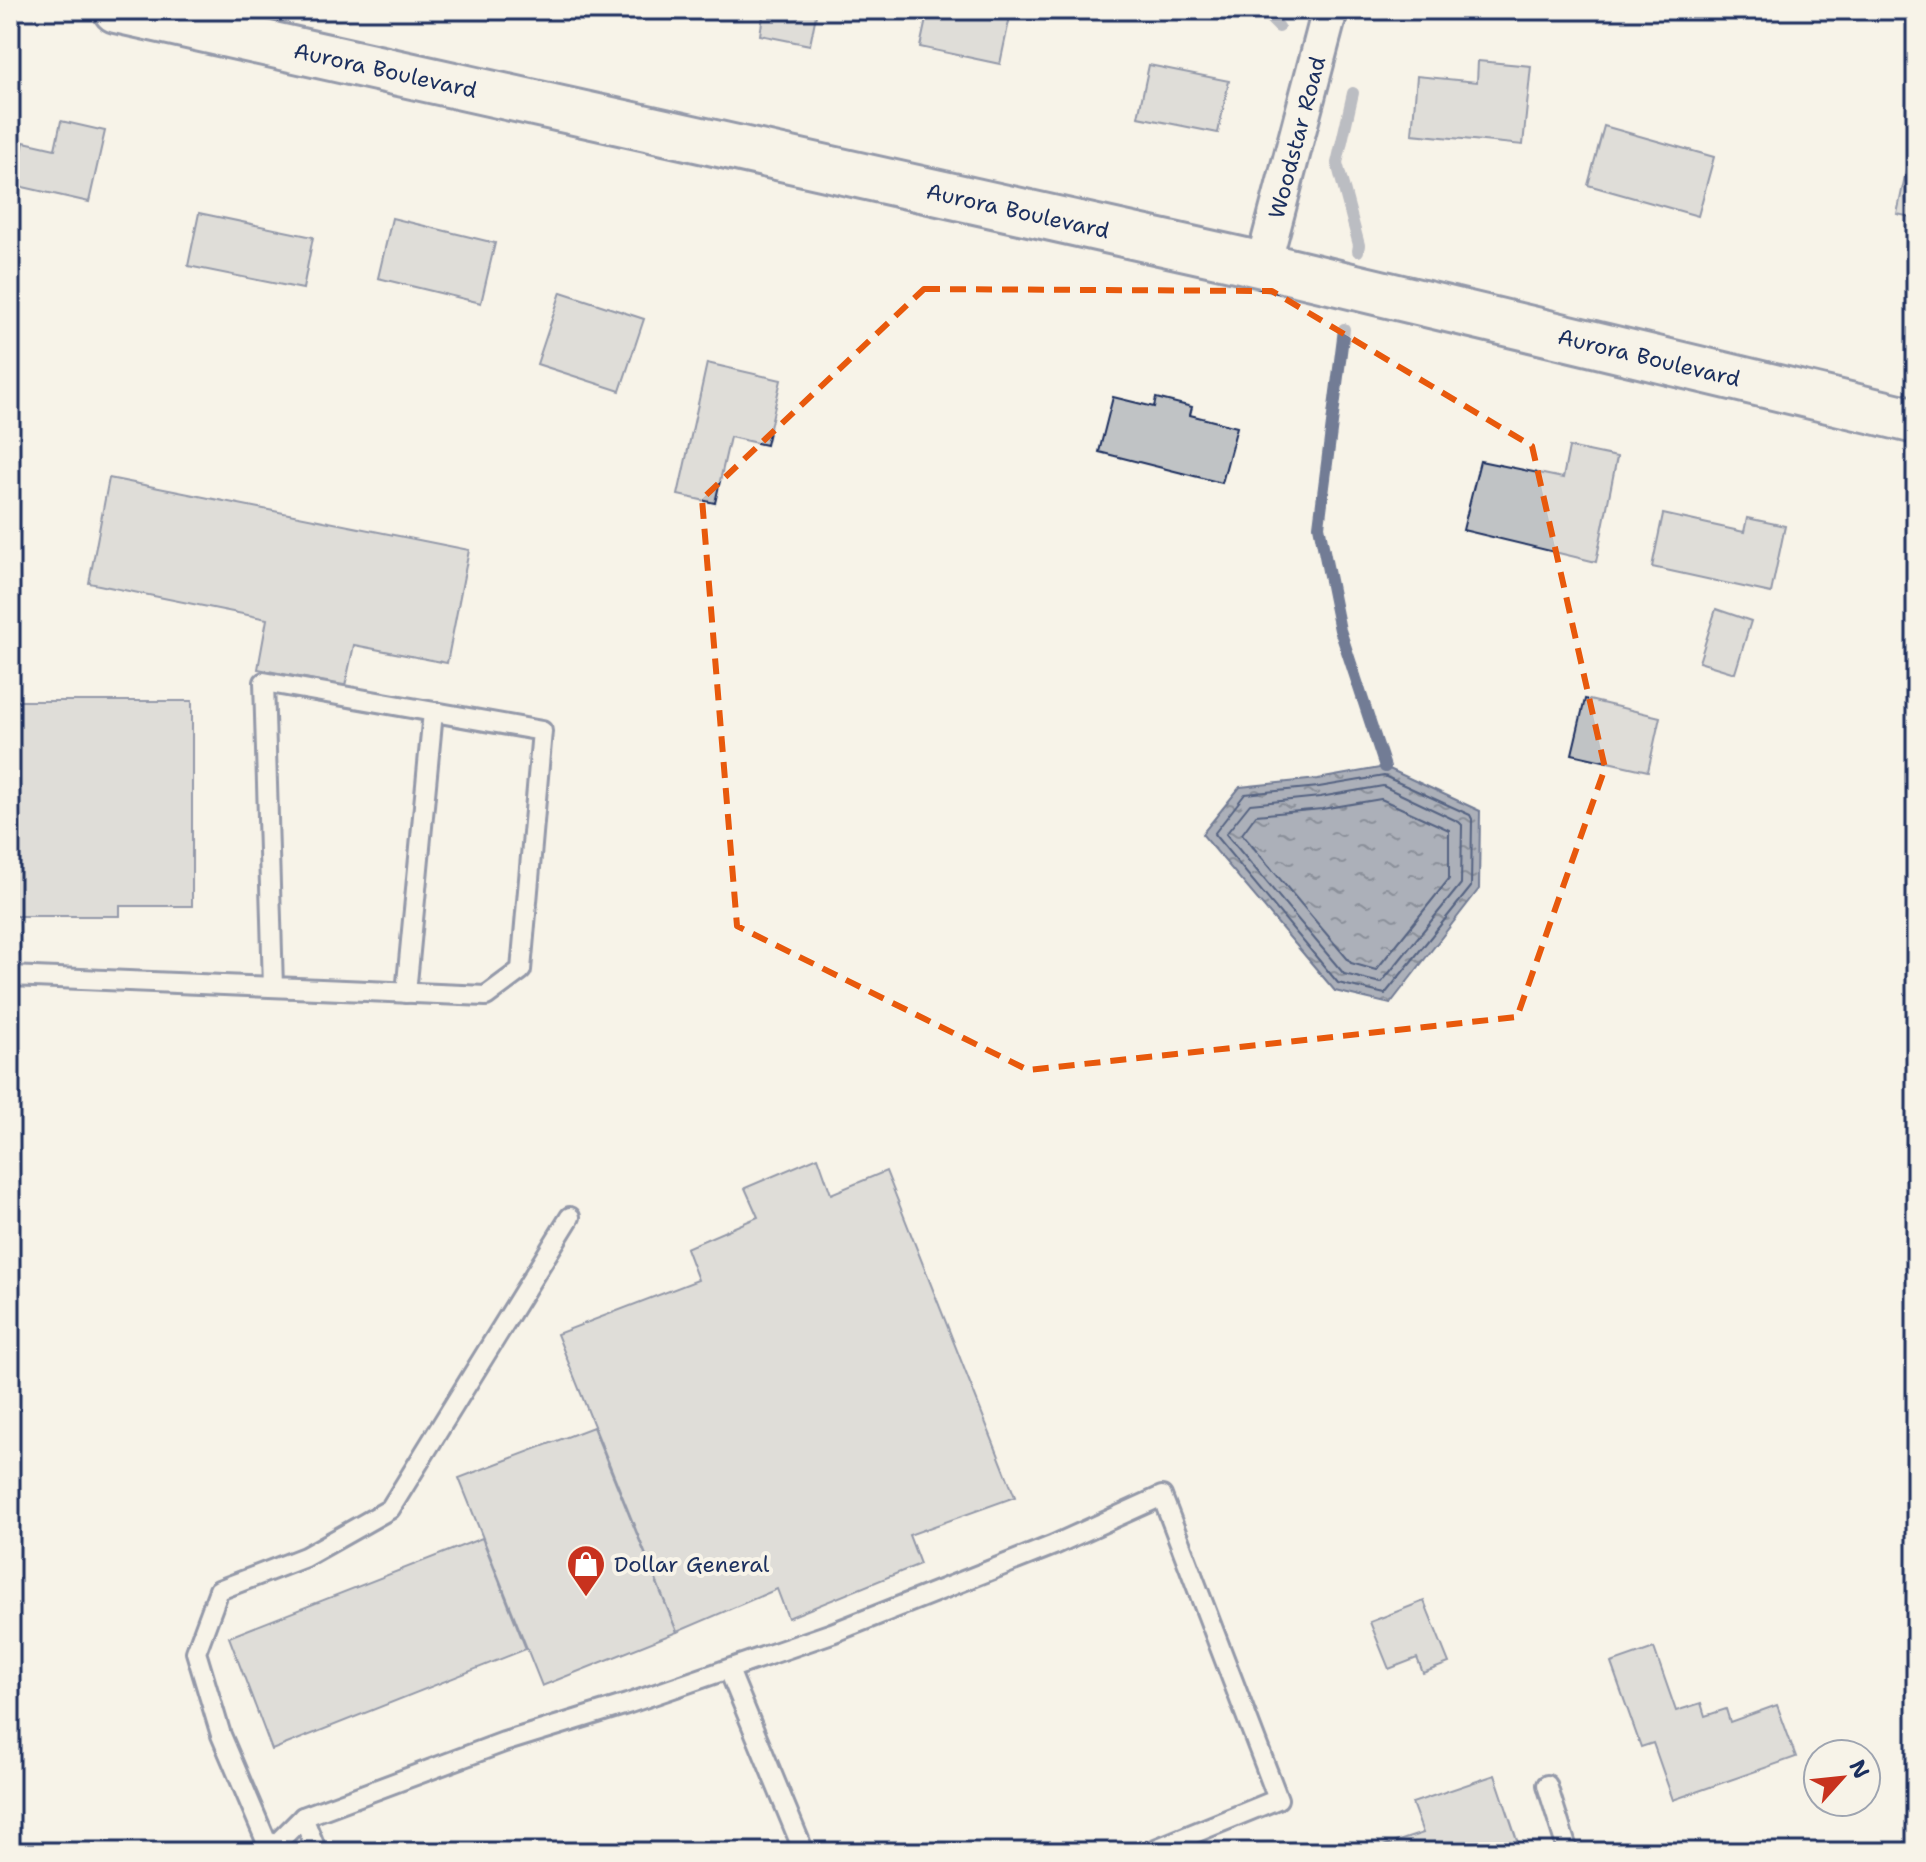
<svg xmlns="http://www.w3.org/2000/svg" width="1926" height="1862" viewBox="0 0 1926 1862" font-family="'Shantell Sans',sans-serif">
	<defs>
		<pattern id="water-ripples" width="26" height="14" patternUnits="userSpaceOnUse" patternTransform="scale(2)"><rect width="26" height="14" fill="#acb0b9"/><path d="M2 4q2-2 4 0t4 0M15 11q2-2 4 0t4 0" fill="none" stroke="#8b909a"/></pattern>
	</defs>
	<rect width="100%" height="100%" fill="#f7f3e8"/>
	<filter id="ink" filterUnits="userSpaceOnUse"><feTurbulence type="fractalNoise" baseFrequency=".0125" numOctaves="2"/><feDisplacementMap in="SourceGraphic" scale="16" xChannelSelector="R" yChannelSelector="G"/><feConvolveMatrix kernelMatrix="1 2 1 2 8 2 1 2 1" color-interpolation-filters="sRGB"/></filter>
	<g filter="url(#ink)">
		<polygon fill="url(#water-ripples)" stroke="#727c95" stroke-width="2" points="1385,767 1480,811 1479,889 1390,1004 1335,991 1202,834 1240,787 1318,779"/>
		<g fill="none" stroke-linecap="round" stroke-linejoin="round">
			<g stroke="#556382" stroke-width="2">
				<polygon points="1384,776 1470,815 1472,819 1471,887 1385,994 1338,983 1214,834 1245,794 1319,787"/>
				<polygon points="1383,786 1459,822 1462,825 1461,884 1381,983 1344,974 1226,834 1250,804 1320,797"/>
				<polygon points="1381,799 1449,830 1449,879 1376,970 1351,963 1242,834 1256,815 1322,809"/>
			</g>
			<g stroke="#727c95" stroke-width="12">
				<polyline points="1262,10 1279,27"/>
				<polyline points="1353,93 1337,163 1359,245 1358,251"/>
				<polyline points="1344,329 1319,526 1340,630 1385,767"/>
			</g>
		</g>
		<g fill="#c0c3c5" stroke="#1b2f5e" stroke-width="2">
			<polygon points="764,10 817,10 810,45 760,35"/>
			<polygon points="819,10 867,10 865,19"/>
			<polygon points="928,10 1011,12 1000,64 920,47"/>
			<polygon points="1478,61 1531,66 1523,145 1412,134 1417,76 1477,82"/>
			<polygon points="1149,65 1229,81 1218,133 1138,117"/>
			<polygon points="61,121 105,131 89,202 14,185 24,142 55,149"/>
			<polygon points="1604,126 1714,157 1698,216 1588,185"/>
			<polygon points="1911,148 1916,149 1916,218 1897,214"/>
			<polygon points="199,213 313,237 303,289 188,266"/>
			<polygon points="392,218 495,243 481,303 378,278"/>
			<polygon points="561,292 644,319 620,391 537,364"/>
			<polygon points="707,363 781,380 766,445 730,437 715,503 678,495"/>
			<polygon points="1113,397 1154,407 1156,398 1192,407 1190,415 1237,427 1222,483 1099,452"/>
			<polygon points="1569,447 1617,457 1596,562 1463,530 1480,461 1563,478"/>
			<polygon points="109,478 469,550 447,663 354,645 345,686 258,669 267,619 89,583"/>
			<polygon points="1663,514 1744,532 1747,518 1785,526 1771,593 1652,567"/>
			<polygon points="1716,609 1751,621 1735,673 1699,662"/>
			<polygon points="1585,699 1660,717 1648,771 1572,754"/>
			<polygon points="10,701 192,701 192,906 120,906 120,916 10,916"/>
			<polygon points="818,1157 831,1194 886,1171 1015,1497 909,1535 920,1564 788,1618 777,1589 677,1632 557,1334 698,1280 686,1248 758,1217 745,1188"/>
			<polygon points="593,1427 677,1632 542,1686 459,1478"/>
			<polygon points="482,1538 526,1649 272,1750 229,1637"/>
			<polygon points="1424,1601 1449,1663 1423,1673 1417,1658 1389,1669 1370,1622"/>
			<polygon points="1654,1648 1676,1711 1701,1703 1705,1716 1726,1709 1730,1722 1777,1705 1796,1757 1673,1800 1653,1743 1641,1747 1611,1663"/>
			<polygon points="1495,1775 1521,1852 1365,1852 1423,1833 1412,1803"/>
		</g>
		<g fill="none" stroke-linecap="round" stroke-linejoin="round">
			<defs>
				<g id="service">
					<polyline points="10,976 486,996 521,970 542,731 264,682 273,987"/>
					<polyline points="406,993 433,712"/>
					<polyline points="729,1670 804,1852"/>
					<polyline points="1547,1785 1568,1852"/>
					<polyline points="303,1817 317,1852"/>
					<polyline points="270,1850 221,1735 196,1652 219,1590 305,1557 390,1509 570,1217"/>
					<polyline points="268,1852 303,1817 504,1742 627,1704 832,1633 1054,1545 1162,1496 1278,1799 1148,1852"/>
				</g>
				<g id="minor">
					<path id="s1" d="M1263 265 1330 10"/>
				</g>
				<g id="tertiary">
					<path id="s2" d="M116 10 1263 265 1916 421"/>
				</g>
			</defs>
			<use href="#service" stroke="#1b2f5e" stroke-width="24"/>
			<use href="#minor" stroke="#1b2f5e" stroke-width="40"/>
			<use href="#tertiary" stroke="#1b2f5e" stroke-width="50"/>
			<use href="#service" stroke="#f7f3e8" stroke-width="18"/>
			<use href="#minor" stroke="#f7f3e8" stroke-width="34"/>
			<use href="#tertiary" stroke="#f7f3e8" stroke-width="44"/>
		</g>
	</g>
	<path d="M0 0H1926V1862H0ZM924 289 1272 291 1532 446 1605 768 1517 1017 1028 1070 737 926 702 499Z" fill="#f7f3e8" fill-opacity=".55" fill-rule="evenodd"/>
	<path fill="none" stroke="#e8590c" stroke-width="6" stroke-dasharray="16 10" stroke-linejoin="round" d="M924 289 1272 291 1532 446 1605 768 1517 1017 1028 1070 737 926 702 499Z"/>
	<defs>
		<symbol id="shop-pin" viewBox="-11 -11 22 30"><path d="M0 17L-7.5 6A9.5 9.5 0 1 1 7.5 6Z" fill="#c8321e" stroke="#f7f3e8"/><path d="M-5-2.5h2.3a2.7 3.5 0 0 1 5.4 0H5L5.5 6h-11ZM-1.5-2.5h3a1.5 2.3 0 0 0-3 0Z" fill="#fff"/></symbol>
	</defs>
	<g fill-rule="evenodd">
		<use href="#shop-pin" x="564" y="1542" width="44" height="60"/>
	</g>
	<g text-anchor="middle" stroke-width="8" stroke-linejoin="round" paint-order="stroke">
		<g font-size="22" fill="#1b2f5e" stroke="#f7f3e8">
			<text dy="8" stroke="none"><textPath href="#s2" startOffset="276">Aurora Boulevard</textPath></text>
			<text dy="8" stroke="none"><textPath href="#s1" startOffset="132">Woodstar Road</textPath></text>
			<text dy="8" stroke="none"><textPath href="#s2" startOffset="924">Aurora Boulevard</textPath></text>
			<text dy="8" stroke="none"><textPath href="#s2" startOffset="1572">Aurora Boulevard</textPath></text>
		</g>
		<g font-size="22" fill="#1b2f5e" stroke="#f7f3e8" text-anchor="start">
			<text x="614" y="1572">Dollar General</text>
		</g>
	</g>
	<rect width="1926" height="1862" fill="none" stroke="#f7f3e8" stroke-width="40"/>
	<rect x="20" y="20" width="1886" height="1822" fill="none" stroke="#1b2f5e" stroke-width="3" filter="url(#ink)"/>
	<g transform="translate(1842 1778) rotate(63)"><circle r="38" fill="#f7f3e8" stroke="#9fa5b1" stroke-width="2"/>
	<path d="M0-6L14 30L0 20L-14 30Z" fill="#c8321e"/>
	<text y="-12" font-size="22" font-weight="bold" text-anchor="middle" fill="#1b2f5e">N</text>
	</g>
</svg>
